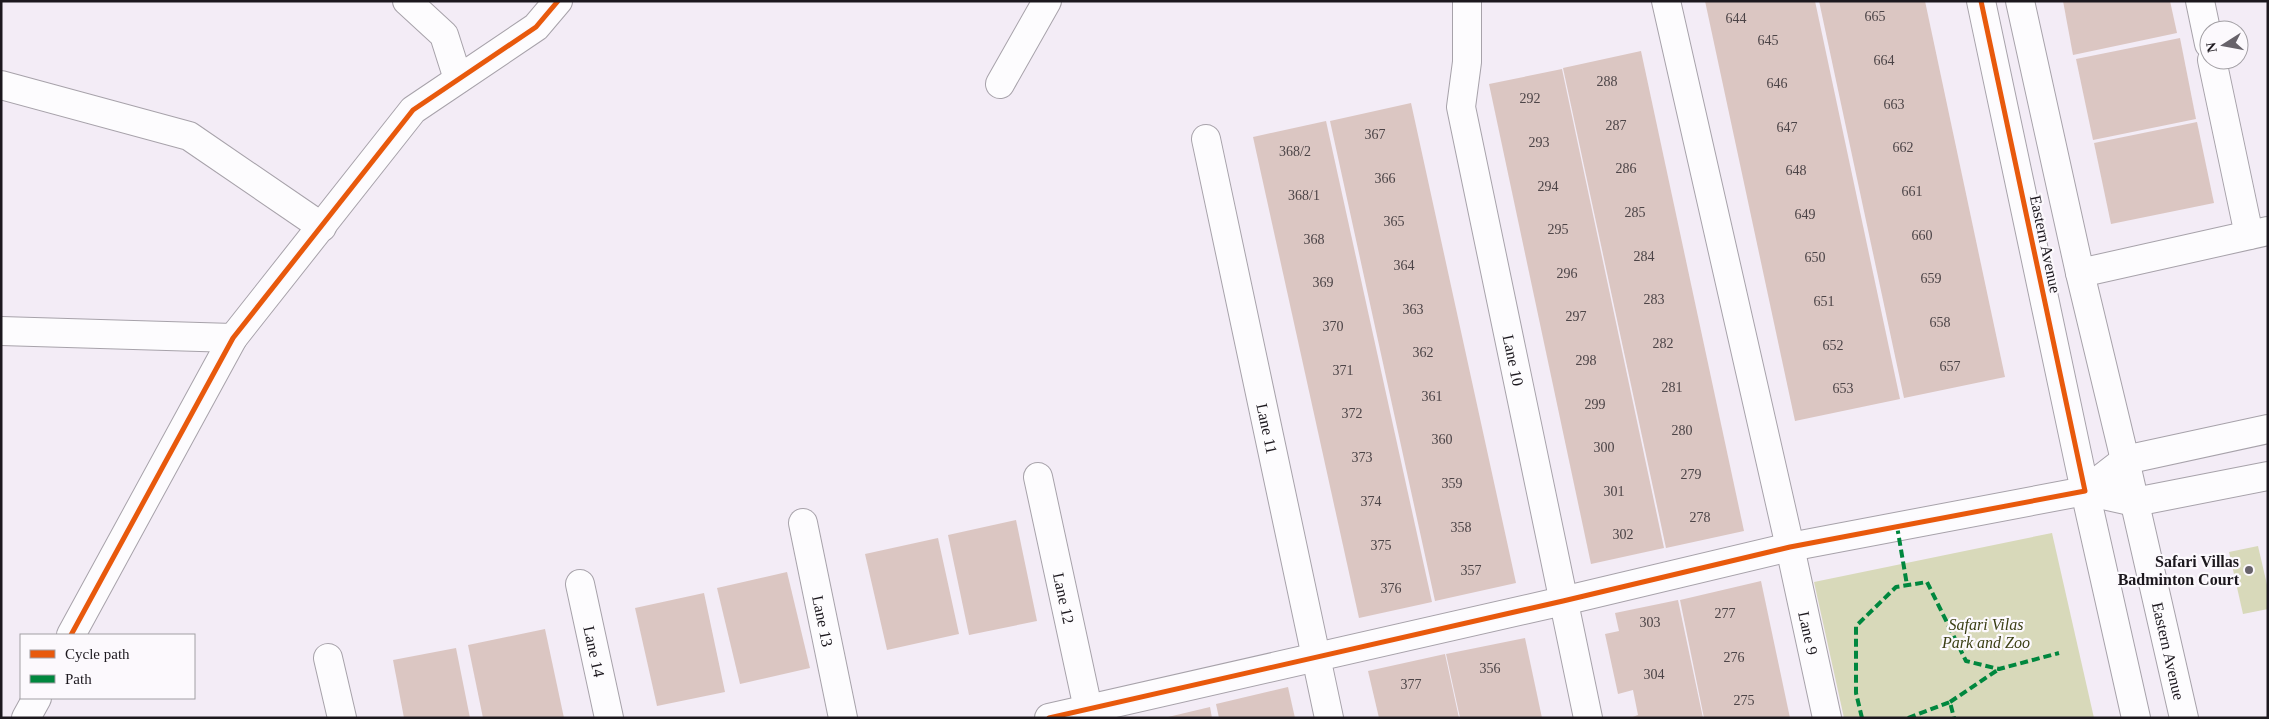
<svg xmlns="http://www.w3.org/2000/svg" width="2269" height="719" viewBox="0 0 2269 719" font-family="'Times New Roman',serif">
	<rect width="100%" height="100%" fill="#f3ecf6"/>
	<g fill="#d8d9ba">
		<polygon points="2052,533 2094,718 1844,718 1814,582"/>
		<polygon points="2258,546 2268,589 2268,609 2243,614 2229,552"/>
	</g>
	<g fill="#dbc6c2">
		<polygon points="1705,1 1815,1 1900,399 1795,421"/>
		<polygon points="1819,1 1925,1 2005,377 1904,398"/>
		<polygon points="2063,1 2170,1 2177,33 2073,55"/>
		<polygon points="2180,38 2196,119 2093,140 2076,59"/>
		<polygon points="1641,51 1744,531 1666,548 1563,68"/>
		<polygon points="1562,69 1664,548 1591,564 1489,84"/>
		<polygon points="1411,103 1516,583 1435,601 1330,121"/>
		<polygon points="1326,121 1432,602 1359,618 1253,137"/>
		<polygon points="2197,122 2214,203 2111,224 2094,143"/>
		<polygon points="1016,520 1037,621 969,635 948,535"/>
		<polygon points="938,538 959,634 887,650 865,554"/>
		<polygon points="787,572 810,668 740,684 717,588"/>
		<polygon points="1761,581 1790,718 1704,718 1680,600"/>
		<polygon points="704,593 725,692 657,706 635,608"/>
		<polygon points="1678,600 1703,718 1630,718 1638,715 1633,690 1618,694 1605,634 1619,631 1615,613"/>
		<polygon points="545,629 564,718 483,718 468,645"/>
		<polygon points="1525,638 1542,718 1460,718 1446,654"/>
		<polygon points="456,648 470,718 404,718 393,660"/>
		<polygon points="1445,654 1459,718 1379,718 1368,671"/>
		<polygon points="1288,687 1295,718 1219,718 1216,704"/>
		<polygon points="1210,707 1212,718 1168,718 1168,717"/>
	</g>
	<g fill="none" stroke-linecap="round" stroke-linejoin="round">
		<defs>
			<g id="minor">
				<polyline points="407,1 444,35 458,79"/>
				<path id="s1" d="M1467 1V62L1461 107 1588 718"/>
				<path id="s2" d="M1666 1 1790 547 1827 718"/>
				<polyline points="2020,1 2080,273 2125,460"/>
				<polyline points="2200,1 2209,44"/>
				<polyline points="2212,60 2249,235"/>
				<polyline points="1000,84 1047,1"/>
				<polyline points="1,85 189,136 322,227"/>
				<path id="s3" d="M1206 139 1329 718"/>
				<polyline points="2080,273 2268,231"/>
				<polyline points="1,331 233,338"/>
				<path id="s4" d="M1038 477 1090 718"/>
				<path id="s5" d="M803 523 843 718"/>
				<path id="s6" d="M580 584 609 718"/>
				<polyline points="71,635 233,338 413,110 536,27 558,1"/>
				<polyline points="328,658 342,718"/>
				<polyline points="26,718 37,698"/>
				<polyline points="1049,718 1563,601 1790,547 2085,491 1981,1"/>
			</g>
			<g id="secondary">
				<path id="s7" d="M2125 460 2184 718"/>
				<polyline points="2085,491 2136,718"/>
				<polyline points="2085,491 2125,460 2268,429"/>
				<polyline points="2085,491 2135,502 2268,476"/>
			</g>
		</defs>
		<use href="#minor" stroke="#a7a2aa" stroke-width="30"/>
		<use href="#secondary" stroke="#a7a2aa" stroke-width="30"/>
		<use href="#minor" stroke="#fdfcfe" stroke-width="28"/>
		<use href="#secondary" stroke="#fdfcfe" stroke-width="28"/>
		<g stroke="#00873e" stroke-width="4" stroke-dasharray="8 4" stroke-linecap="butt">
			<polyline points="1897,526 1907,585"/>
			<polyline points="1950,702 1999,669"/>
			<polyline points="1862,718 1856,693 1856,626 1896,587 1927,582 1966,661 1999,669 2059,653"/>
			<polyline points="1908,718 1950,702 1954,718"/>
		</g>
		<defs>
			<g id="cycleway">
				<polyline points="71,635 233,338 413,110 536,27 558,1"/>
				<polyline points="1049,718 1563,601 1790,547 2085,491 1981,1"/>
			</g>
		</defs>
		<use href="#cycleway" stroke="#fcf9fd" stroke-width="8"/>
		<use href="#cycleway" stroke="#e8590c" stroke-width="5"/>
	</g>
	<circle fill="#67626a" stroke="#fcf9fd" stroke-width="2" cx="2249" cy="570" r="5"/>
	<g text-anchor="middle" stroke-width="4.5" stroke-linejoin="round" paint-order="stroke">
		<g font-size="14" fill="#4c4447">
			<text x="1875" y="21">665</text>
			<text x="1736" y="23">644</text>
			<text x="1768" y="45">645</text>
			<text x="1884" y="65">664</text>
			<text x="1607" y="86">288</text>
			<text x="1777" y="88">646</text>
			<text x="1530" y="103">292</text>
			<text x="1894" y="109">663</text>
			<text x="1616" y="130">287</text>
			<text x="1787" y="132">647</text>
			<text x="1375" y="139">367</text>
			<text x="1539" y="147">293</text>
			<text x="1903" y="152">662</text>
			<text x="1295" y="156">368/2</text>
			<text x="1626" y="173">286</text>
			<text x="1796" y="175">648</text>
			<text x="1385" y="183">366</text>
			<text x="1548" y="191">294</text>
			<text x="1912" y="196">661</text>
			<text x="1304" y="200">368/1</text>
			<text x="1635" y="217">285</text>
			<text x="1805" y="219">649</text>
			<text x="1394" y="226">365</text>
			<text x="1558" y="234">295</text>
			<text x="1922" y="240">660</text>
			<text x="1314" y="244">368</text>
			<text x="1644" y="261">284</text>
			<text x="1815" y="262">650</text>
			<text x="1404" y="270">364</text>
			<text x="1567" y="278">296</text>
			<text x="1931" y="283">659</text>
			<text x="1323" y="287">369</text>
			<text x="1654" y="304">283</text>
			<text x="1824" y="306">651</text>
			<text x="1413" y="314">363</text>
			<text x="1576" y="321">297</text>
			<text x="1940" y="327">658</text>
			<text x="1333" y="331">370</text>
			<text x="1663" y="348">282</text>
			<text x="1833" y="350">652</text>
			<text x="1423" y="357">362</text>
			<text x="1586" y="365">298</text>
			<text x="1950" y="371">657</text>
			<text x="1343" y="375">371</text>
			<text x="1672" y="392">281</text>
			<text x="1843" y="393">653</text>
			<text x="1432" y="401">361</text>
			<text x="1595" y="409">299</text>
			<text x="1352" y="418">372</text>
			<text x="1682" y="435">280</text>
			<text x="1442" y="444">360</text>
			<text x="1604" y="452">300</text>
			<text x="1362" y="462">373</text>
			<text x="1691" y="479">279</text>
			<text x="1452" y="488">359</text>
			<text x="1614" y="496">301</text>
			<text x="1371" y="506">374</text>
			<text x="1700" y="522">278</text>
			<text x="1461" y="532">358</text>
			<text x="1623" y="539">302</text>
			<text x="1381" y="550">375</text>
			<text x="1471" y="575">357</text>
			<text x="1391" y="593">376</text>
			<text x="1725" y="618">277</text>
			<text x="1650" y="627">303</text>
			<text x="1734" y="662">276</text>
			<text x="1490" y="673">356</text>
			<text x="1654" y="679">304</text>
			<text x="1411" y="689">377</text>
			<text x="1744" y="705">275</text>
		</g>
		<g font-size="16" fill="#1c181e" stroke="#fcf9fd">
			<text transform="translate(2046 244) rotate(78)" y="6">Eastern Avenue</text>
			<text dy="6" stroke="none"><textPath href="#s1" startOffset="365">Lane 10</textPath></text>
			<text dy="6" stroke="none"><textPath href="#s3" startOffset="296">Lane 11</textPath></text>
			<text dy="6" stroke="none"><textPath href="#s4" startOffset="124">Lane 12</textPath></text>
			<text dy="6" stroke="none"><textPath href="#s5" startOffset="100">Lane 13</textPath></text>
			<text dy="6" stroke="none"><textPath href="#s2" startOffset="648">Lane 9</textPath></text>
			<text dy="6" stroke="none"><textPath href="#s6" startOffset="69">Lane 14</textPath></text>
			<text dy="6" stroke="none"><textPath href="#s7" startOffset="196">Eastern Avenue</textPath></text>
		</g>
		<g font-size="16" font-weight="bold" fill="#1c181e" stroke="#fcf9fd" text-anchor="end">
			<text x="2239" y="567">Safari Villas<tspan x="2239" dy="18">Badminton Court</tspan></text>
		</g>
		<g font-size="16" font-style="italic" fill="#3b3f14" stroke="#fcf9fd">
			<text x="1986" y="630">Safari Vilas<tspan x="1986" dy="18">Park and Zoo</tspan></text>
		</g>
	</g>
	<rect width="2269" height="719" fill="none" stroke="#1c181e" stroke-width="5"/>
	<rect x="20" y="634" width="175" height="65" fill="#fcf9fd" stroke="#a29fa4"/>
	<rect x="30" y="650" width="25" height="8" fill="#e8590c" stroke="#a29fa4"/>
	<text x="65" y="659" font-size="15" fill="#1c181e">Cycle path</text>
	<rect x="30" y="675" width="25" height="8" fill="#00873e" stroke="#a29fa4"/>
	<text x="65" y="684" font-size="15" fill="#1c181e">Path</text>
	<g transform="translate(2224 45) rotate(259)"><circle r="24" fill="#fcf9fd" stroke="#a29fa4"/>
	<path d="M0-4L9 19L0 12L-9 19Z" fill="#67626a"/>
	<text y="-8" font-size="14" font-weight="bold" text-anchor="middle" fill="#1c181e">N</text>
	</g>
</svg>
